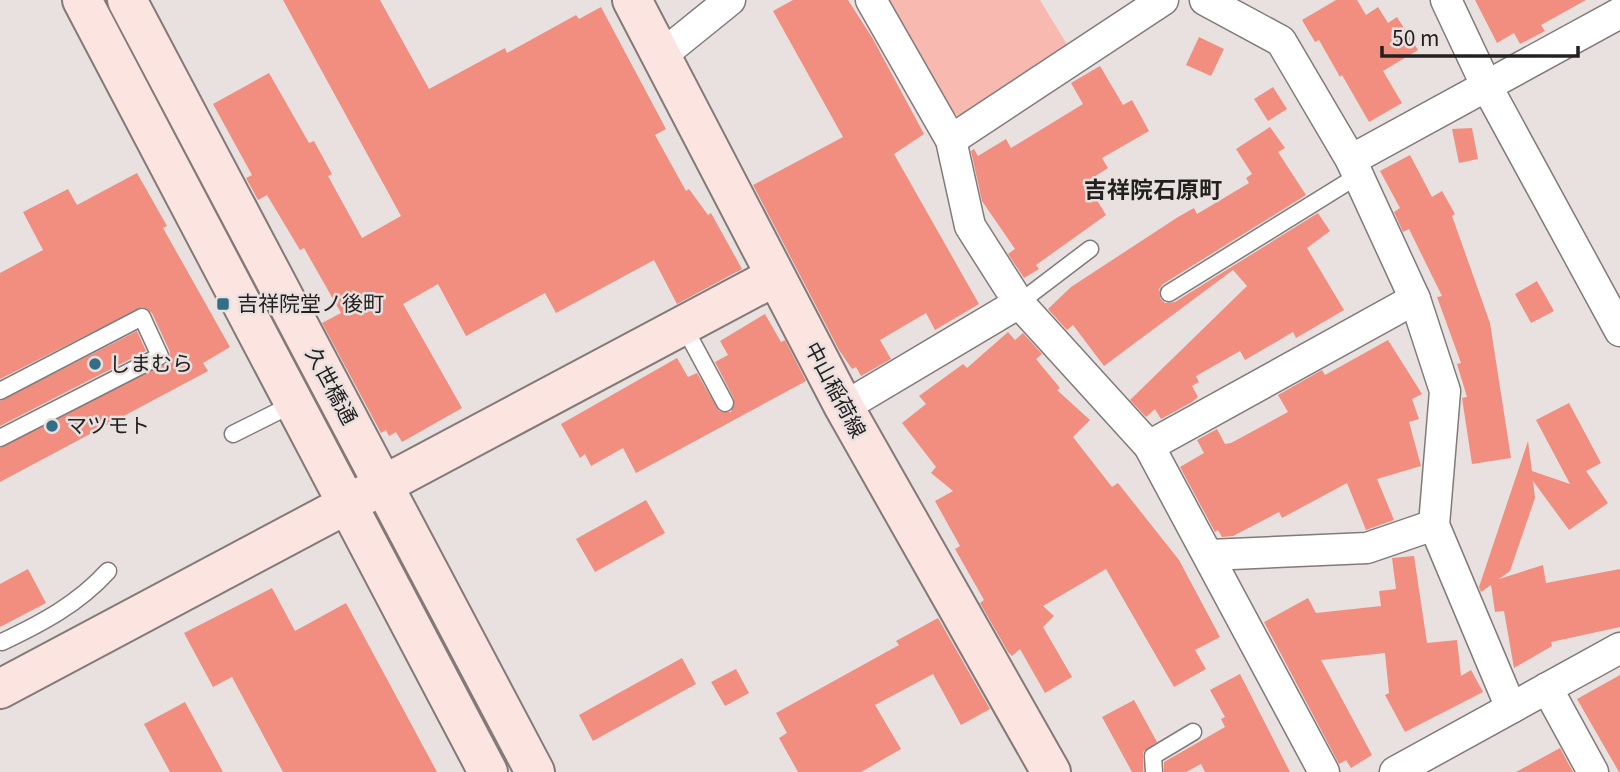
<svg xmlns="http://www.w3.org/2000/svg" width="1620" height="772" viewBox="0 0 1620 772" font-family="Georgia,'Noto Sans JP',serif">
	<rect width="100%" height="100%" fill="#e9e1e0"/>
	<polygon fill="#f8bab0" points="883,0 1040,0 1071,51 967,117 947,113"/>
	<g fill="#f18e7f">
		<polygon points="283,0 380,0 429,89 505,48 507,53 576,15 579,19 601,7 666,129 655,135 686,191 689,189 708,215 711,213 742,269 677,304 654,260 556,313 545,293 466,336 438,284 403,304 462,408 402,442 396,432 389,436 386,430 381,433 322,323 341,313 304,248 300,250 267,195 258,200 246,178 252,175 213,104 269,73 309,143 314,141 332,174 328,176 362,238 401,216"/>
		<polygon points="793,0 848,0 873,39 924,134 894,154 979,304 935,330 926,313 880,340 891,359 861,376 856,367 852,369 839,350 753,185 843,137 773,11"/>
		<polygon points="1336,0 1357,0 1366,15 1378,7 1388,23 1397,17 1418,50 1383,71 1402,103 1369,122 1342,75 1340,77 1319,40 1315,42 1302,20"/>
		<polygon points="1475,0 1586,0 1541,25 1545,31 1520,44 1514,33 1497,43"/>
		<polygon points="1199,37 1224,49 1211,76 1186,65"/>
		<polygon points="1100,66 1123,105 1132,100 1149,131 1102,158 1108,168 1086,182 1106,215 1036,265 1039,269 1024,278 1008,254 1015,249 982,201 971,151 974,149 978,156 1006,139 1011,148 1083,104 1071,83"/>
		<polygon points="1273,87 1287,109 1268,121 1254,99"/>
		<polygon points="1270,127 1285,148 1278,152 1306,195 1163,284 1159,289 1160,298 1165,303 1175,302 1318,213 1330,231 1307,248 1344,310 1296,338 1293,332 1245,360 1240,351 1196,376 1199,382 1192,386 1198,397 1192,402 1161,419 1155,409 1146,417 1130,400 1247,286 1233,270 1104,366 1073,325 1067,330 1048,309 1071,287 1178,217 1194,208 1197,214 1249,183 1246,178 1252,174 1236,149"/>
		<polygon points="1472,128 1478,159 1459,163 1452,129"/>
		<polygon points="1410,155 1432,197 1442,191 1455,214 1452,216 1490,323 1511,458 1472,464 1462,398 1467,397 1457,364 1461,363 1437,297 1442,296 1409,229 1403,232 1394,212 1400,208 1380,171"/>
		<polygon points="137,173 167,226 163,228 230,347 203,363 208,371 0,482 0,448 169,361 170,352 152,313 142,307 0,379 0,273 43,250 23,212 68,189 77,205"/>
		<polygon points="1537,281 1554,311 1531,323 1515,294"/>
		<polygon points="765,314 781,342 785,340 806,381 636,473 623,448 591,466 585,454 580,458 561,424 677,358 688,377 697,373 719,411 731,412 734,399 715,362 728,355 720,341"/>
		<polygon points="137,331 146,351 0,426 0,401"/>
		<polygon points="1008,332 1015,340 1023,333 1042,354 1036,359 1060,388 1057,390 1090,420 1073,437 1112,487 1118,483 1179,560 1220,637 1195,650 1206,669 1174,687 1106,569 1043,606 1054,616 1043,627 1072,677 1045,693 1020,649 1012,656 1008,652 980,603 984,600 955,549 960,546 935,501 953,491 931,473 936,467 902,423 926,404 919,396 963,364 967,368"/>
		<polygon points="1388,340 1422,394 1412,399 1419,419 1409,422 1421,466 1377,479 1394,520 1366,530 1347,483 1282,518 1279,512 1233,536 1222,537 1218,530 1215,532 1180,467 1204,453 1197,440 1217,429 1225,444 1231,443 1288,412 1278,395 1322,370 1325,375"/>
		<polygon points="1569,403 1601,463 1586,471 1608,503 1569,530 1533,481 1535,498 1510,571 1499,579 1543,565 1546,583 1620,569 1620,627 1551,642 1552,646 1514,668 1504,611 1495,612 1491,585 1481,592 1479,587 1528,441 1532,471 1570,484 1536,420"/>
		<polygon points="646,500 665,533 595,572 576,539"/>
		<polygon points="1414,556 1427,643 1457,640 1461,676 1471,670 1483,692 1405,732 1385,695 1389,693 1385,653 1321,660 1372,755 1351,768 1346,760 1339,764 1264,622 1308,598 1316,613 1381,606 1379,591 1396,589 1392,558"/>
		<polygon points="28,569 46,603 0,627 0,584"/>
		<polygon points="272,588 295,631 346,603 437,772 283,772 232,677 213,687 184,633"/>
		<polygon points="938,618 990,709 961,725 933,674 875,705 901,749 861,772 798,772 779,738 787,733 776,713 899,645 896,641"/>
		<polygon points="682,658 696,684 593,741 579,715"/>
		<polygon points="736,669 749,693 725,706 711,682"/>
		<polygon points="1240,674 1290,772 1205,772 1201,764 1186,772 1164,772 1164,762 1225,727 1221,719 1225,717 1210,690"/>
		<polygon points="1620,675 1620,772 1619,772 1577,699"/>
		<polygon points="1134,700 1157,742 1143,752 1143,772 1132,772 1102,717"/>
		<polygon points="185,702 223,772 170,772 144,724"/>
		<polygon points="1560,748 1573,772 1516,772"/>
	</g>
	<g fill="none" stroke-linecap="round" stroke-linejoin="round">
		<defs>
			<g id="lane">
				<polyline points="1169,293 1359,175"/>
				<polyline points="1019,303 1090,249"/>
				<polyline points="683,325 725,403"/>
				<polyline points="0,391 142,317 160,356 0,438"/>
				<polyline points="233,434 293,404"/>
				<path d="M2 642C42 623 78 604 108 571"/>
				<polyline points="1154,772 1153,756 1193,732"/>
			</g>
			<g id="street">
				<polyline points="871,0 951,140 970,226 1019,303 1149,446 1324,772"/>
				<polyline points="1205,0 1281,41 1351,160 1415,299 1445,391 1434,525 1511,708"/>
				<polyline points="1446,0 1486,85 1620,331"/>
				<polyline points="662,55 730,0"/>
				<polyline points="951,140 1163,0"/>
				<polyline points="1351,160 1620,13"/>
				<polyline points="844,407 1019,303"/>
				<polyline points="1149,446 1415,299"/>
				<polyline points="1209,555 1367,548 1434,525"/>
				<polyline points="1547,688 1593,772"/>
				<polyline points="1395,772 1620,648"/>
			</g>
			<g id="secondary">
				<polyline points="82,0 488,772"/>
				<polyline points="127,0 535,772"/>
				<polyline points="632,0 844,407 1051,772"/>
				<polyline points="0,689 774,277"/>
			</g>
		</defs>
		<use href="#lane" stroke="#827a79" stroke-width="19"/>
		<use href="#street" stroke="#827a79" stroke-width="33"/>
		<use href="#secondary" stroke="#827a79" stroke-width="42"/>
		<use href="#lane" stroke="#fff" stroke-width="16"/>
		<use href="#street" stroke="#fff" stroke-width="30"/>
		<use href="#secondary" stroke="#fce4e0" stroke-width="38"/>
	</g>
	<g fill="#326e85" stroke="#e9e1e0" stroke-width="2.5">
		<rect x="216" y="297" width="14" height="14" rx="3.5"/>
		<circle cx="95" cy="364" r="7"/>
		<circle cx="52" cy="426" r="7"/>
	</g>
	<g text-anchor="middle" stroke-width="5" stroke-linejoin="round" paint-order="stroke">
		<g font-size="21" fill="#232020" stroke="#e9e1e0" text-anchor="start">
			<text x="237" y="311">吉祥院堂ノ後町</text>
			<text x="109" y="371">しまむら</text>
			<text x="66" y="433">マツモト</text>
		</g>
		<g font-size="21" fill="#232020" stroke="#e9e1e0">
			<text transform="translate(331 386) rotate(62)" y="7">久世橋通</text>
			<text transform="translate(835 390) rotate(62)" y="7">中山稲荷線</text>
		</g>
		<g font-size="23" font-weight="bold" fill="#232020" stroke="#e9e1e0">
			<text x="1153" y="198">吉祥院石原町</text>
		</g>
	</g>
	<path d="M1382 46v10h196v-10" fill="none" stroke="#232020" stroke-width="3.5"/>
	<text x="1392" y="46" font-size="21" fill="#232020" stroke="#e9e1e0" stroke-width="5" paint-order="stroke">50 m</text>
</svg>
